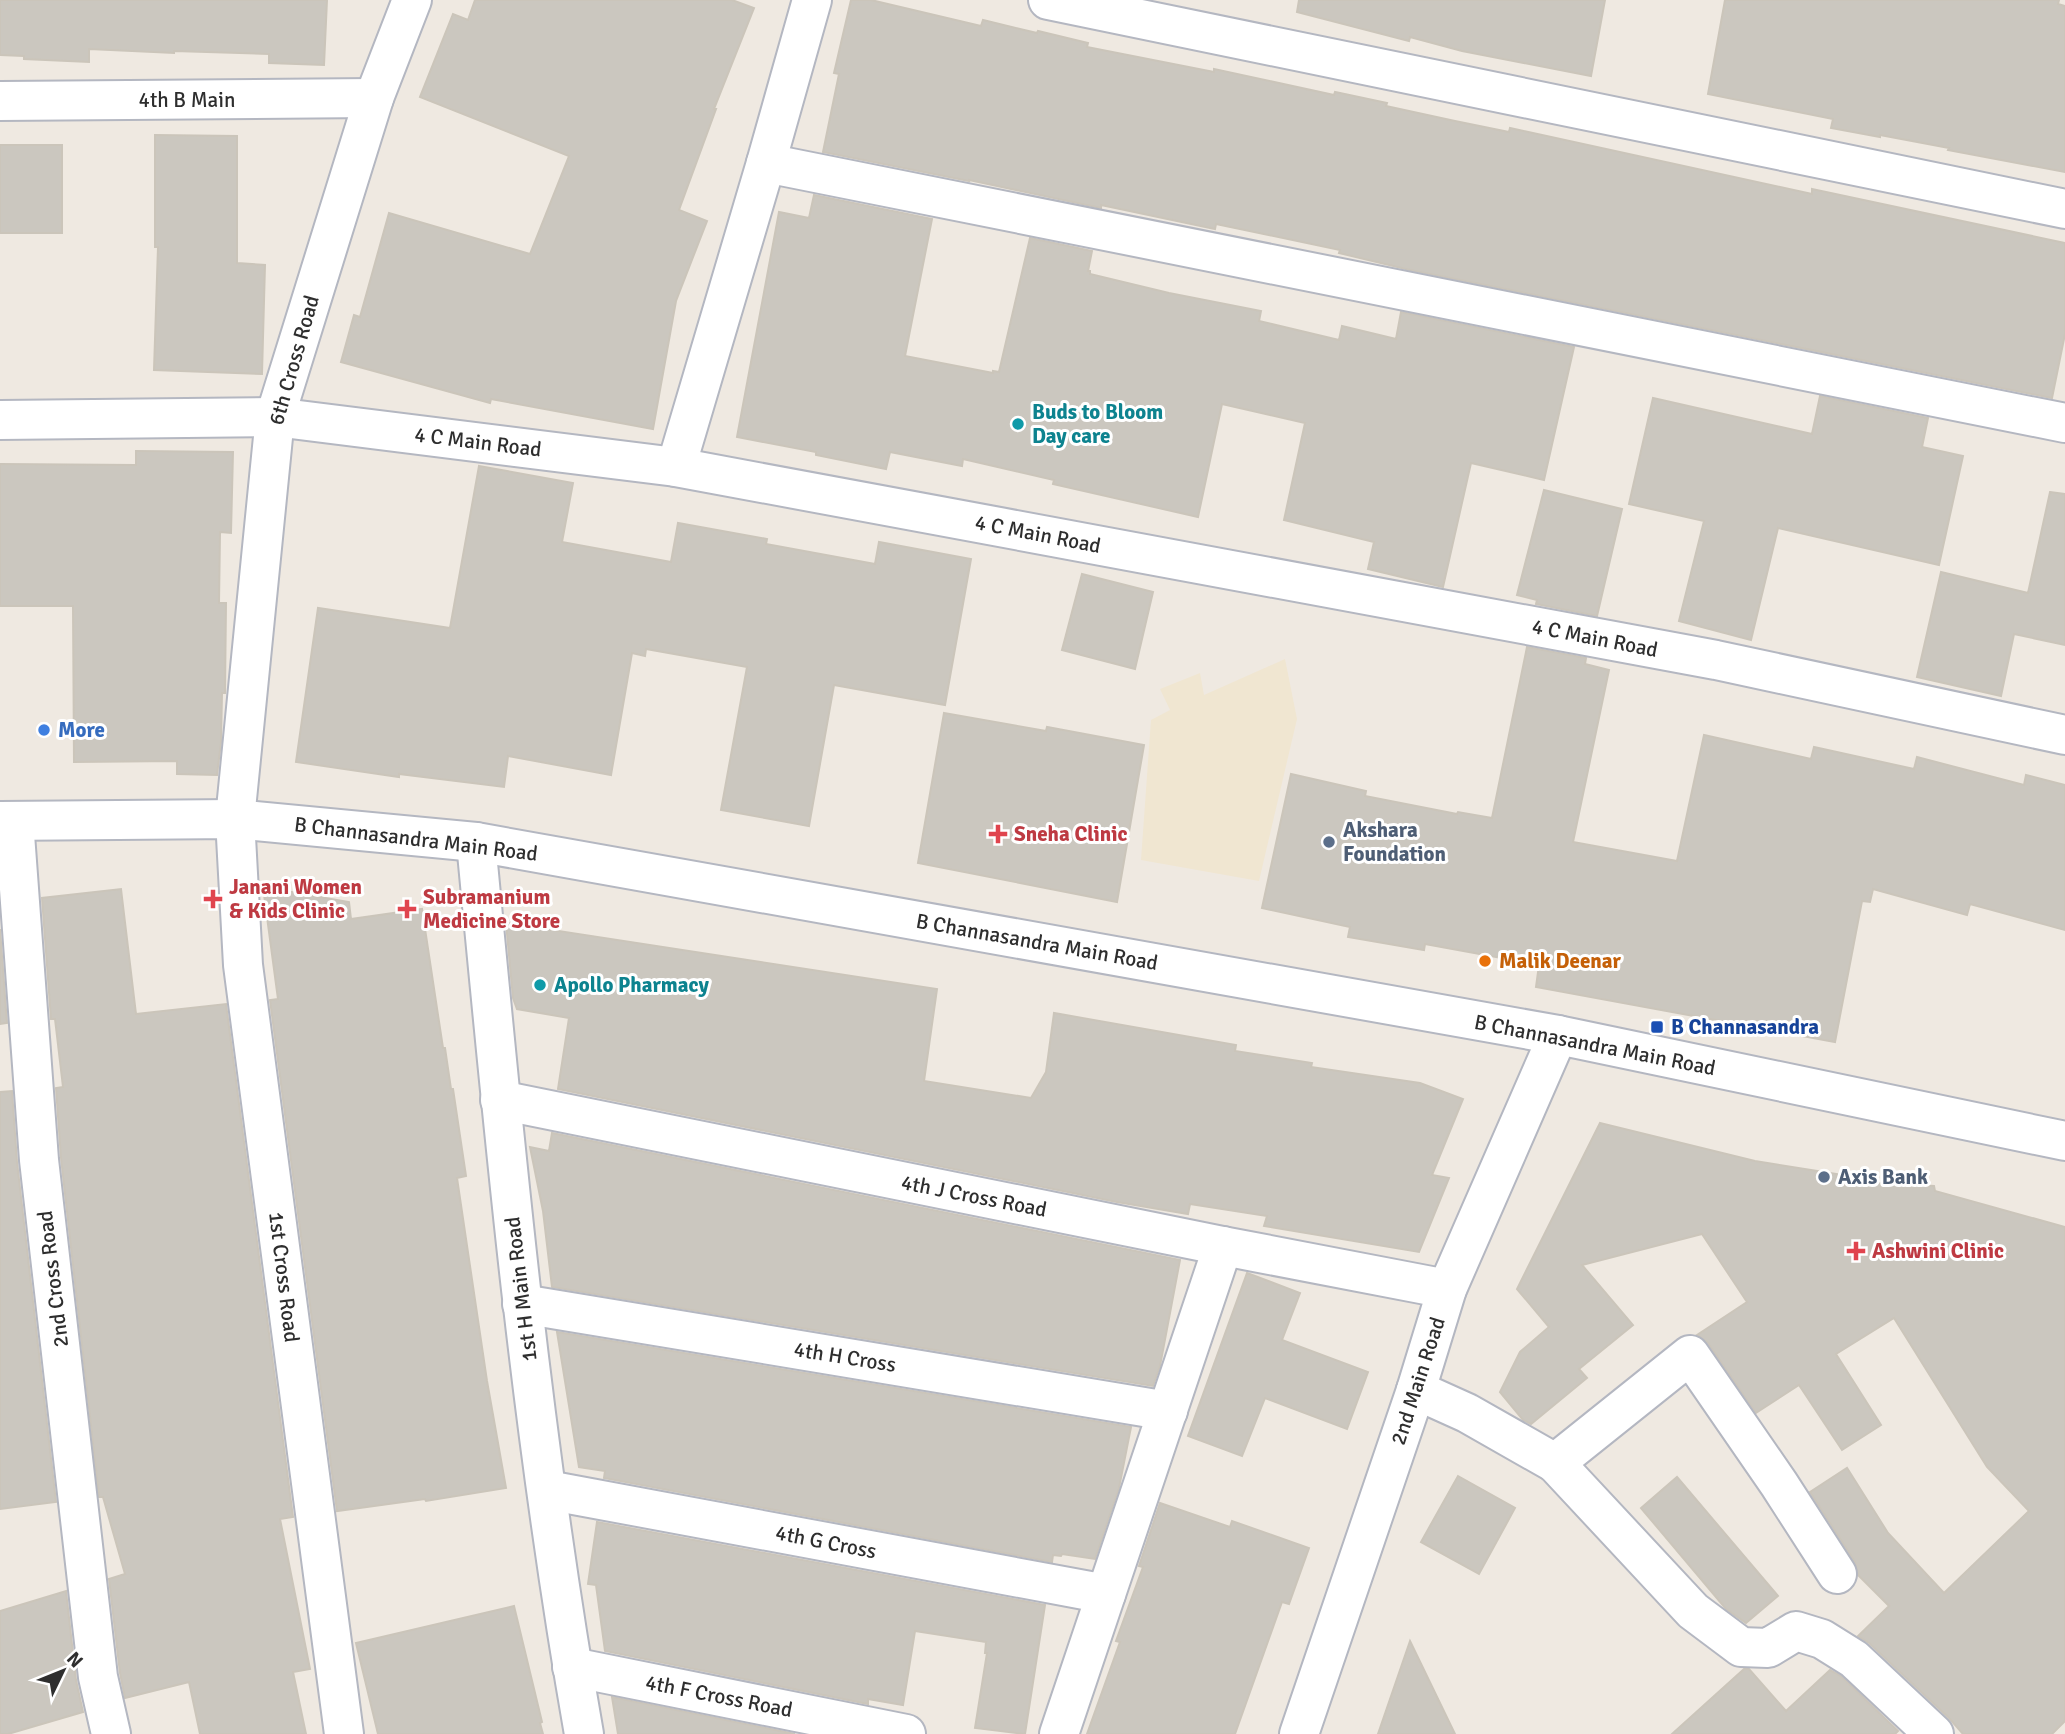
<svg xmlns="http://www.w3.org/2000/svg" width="2065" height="1734" viewBox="0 0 2065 1734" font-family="Signika,sans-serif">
	<rect width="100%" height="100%" fill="#efe9e1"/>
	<polygon fill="#f0e6d1" points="1285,659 1297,719 1259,881 1141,860 1151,720 1170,710 1160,689 1200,673 1204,695"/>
	<g fill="#cbc7bf" stroke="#cbc5ba" stroke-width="2">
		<polygon points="0,0 327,0 324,65 269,63 269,54 174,51 174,53 89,49 89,62 24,59 24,56 0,55"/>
		<polygon points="475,0 732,0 754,8 714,109 716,109 679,210 707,221 676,301 653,429 491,399 490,403 341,362 354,315 360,317 389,213 530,254 569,156 420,97 453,14 468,20"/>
		<polygon points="851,0 871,0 981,26 983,20 1037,33 1038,31 1088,43 1087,47 1214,72 1214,69 1334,95 1335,92 1387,103 1386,106 1455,121 1509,132 1510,128 1812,194 1812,189 2065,243 2065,334 2052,398 1410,270 1339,253 1340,250 1216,224 1215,229 1101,205 1101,208 969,180 969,181 823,152 839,74 834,73"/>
		<polygon points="1299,0 1605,0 1591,76 1462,51 1410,37 1409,41 1297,12"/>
		<polygon points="1725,0 2059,0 2058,4 2065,6 2065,172 1948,150 1949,148 1880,135 1880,137 1831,128 1833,119 1708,94"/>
		<polygon points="155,135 237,136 237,263 265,265 262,374 154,370 158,247 155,247"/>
		<rect x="0" y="145" width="62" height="88"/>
		<polygon points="814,195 932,219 905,356 993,373 993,371 999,372 1030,238 1092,251 1088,271 1090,271 1090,274 1169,293 1261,311 1259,321 1339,340 1342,326 1396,339 1401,312 1574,347 1544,480 1471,463 1443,587 1368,569 1374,542 1284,520 1305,423 1222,404 1198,517 1053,484 1054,480 963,459 962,466 890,452 886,469 816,455 816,452 737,437 779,212 809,218"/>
		<polygon points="1820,396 1928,418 1922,447 1963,456 1939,565 1778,528 1751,640 1679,621 1704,521 1629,504 1653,398 1812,434"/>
		<polygon points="136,451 233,452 231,533 220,532 219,603 226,603 225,693 222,693 221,742 217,775 177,774 177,761 74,762 73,606 0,606 0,464 136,465"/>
		<polygon points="479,466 573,483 562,542 671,562 678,523 767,539 766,544 875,564 879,542 971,559 945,705 834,685 809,826 721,810 747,667 646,649 645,656 632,653 611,775 508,756 504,787 399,774 399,777 296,762 318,608 450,628"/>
		<polygon points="1544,490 1622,509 1597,616 1536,604 1537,600 1517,595"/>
		<polygon points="2050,492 2065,494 2065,645 2014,634 2001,696 1917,677 1941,572 2028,593"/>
		<polygon points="1082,574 1153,592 1135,669 1062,650"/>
		<polygon points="1527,647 1586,658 1585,664 1609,670 1573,842 1677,861 1704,735 1811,759 1814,747 1914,769 1917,757 2024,785 2026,775 2065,785 2065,930 1970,904 1967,915 1873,889 1870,902 1862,901 1835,1042 1536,987 1539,965 1425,944 1424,950 1348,937 1350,927 1262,908 1291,774 1366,791 1365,796 1457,814 1458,812 1492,818"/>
		<polygon points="944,713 1046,731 1047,727 1144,745 1117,902 918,863"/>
		<polygon points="263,887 349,902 351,919 422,909 443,1048 445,1048 451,1089 453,1089 466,1176 457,1178 487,1381 506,1488 426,1501 425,1499 337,1511 270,1000 278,999"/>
		<polygon points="121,889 136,1014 226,1004 293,1517 280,1519 310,1669 293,1672 306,1734 200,1734 189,1682 125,1698 120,1673 109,1579 125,1574 103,1497 99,1497 61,1158 56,1088 63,1087 55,1019 51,1019 42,898"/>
		<polygon points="506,923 937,989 924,1081 1031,1098 1046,1072 1054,1013 1236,1045 1235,1051 1312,1063 1311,1067 1420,1083 1463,1099 1432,1175 1449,1178 1419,1252 1264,1226 1267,1216 1190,1204 1188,1214 1117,1202 558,1089 569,1018 517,1009 513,998"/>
		<polygon points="0,929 7,1023 0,1024"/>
		<polygon points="12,1091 17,1162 56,1502 0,1509 0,1092"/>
		<polygon points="1600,1123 1755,1161 1837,1174 1837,1181 1934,1186 1935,1191 2065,1227 2065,1721 2052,1734 1963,1734 1949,1718 1869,1643 1858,1636 1889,1606 1858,1575 1855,1562 1810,1492 1847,1468 1888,1533 1944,1593 2029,1511 1987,1467 1894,1318 1836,1354 1881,1425 1842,1450 1799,1385 1756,1413 1708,1343 1697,1335 1747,1302 1702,1234 1582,1265 1633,1325 1579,1369 1587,1378 1531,1424 1523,1420 1500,1392 1520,1352 1549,1327 1517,1289"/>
		<polygon points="552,1133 1180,1260 1160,1366 1153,1386 552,1287 543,1211 530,1147 549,1151"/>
		<polygon points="1247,1273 1300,1293 1282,1340 1368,1372 1347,1429 1265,1398 1242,1456 1188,1436"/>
		<polygon points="557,1332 1131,1427 1119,1488 1095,1559 1062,1554 1061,1556 1053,1555 1052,1562 604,1478 605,1471 579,1467"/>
		<polygon points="1458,1476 1515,1508 1479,1574 1421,1542"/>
		<polygon points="1677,1477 1778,1596 1746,1623 1726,1609 1641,1508"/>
		<polygon points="1160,1503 1230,1527 1232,1521 1309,1548 1289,1604 1282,1602 1235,1734 1087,1734 1120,1642 1116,1641 1143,1567 1139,1566"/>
		<polygon points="597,1522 1045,1605 1025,1734 975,1728 987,1653 985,1653 986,1642 915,1631 903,1705 868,1699 868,1704 605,1651 596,1585 588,1584"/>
		<polygon points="66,1591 76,1680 83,1712 8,1734 0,1734 0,1611"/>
		<polygon points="514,1606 542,1722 540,1723 543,1734 378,1734 356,1643"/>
		<polygon points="1410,1641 1455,1734 1378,1734"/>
		<polygon points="1744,1669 1749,1669 1786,1711 1830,1670 1841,1676 1898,1731 1895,1734 1672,1734"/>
		<polygon points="612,1697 795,1734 618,1734"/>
	</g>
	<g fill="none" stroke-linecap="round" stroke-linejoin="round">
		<defs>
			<g id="minor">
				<polyline points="1048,0 2065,209"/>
				<polyline points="0,101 374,98"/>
				<polyline points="766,163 2065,423"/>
				<polyline points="0,420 275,417 676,467 1716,660 2065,735"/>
				<polyline points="676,467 766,163 812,0"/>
				<polyline points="14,821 39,1160 98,1677 111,1734"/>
				<path d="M476 842C504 1140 532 1439 584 1734"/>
				<polyline points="500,1100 1223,1246 1447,1289"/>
				<polyline points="522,1304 1168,1411"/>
				<polyline points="1416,1390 1467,1413 1555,1463 1690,1355 1779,1484 1837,1574"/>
				<polyline points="1555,1463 1693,1611 1741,1647 1768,1648 1796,1631 1822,1639 1854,1659 1934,1734"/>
				<polyline points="547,1490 1106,1594"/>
				<polyline points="572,1667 906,1734"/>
				<polyline points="344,1734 243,965 235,819 275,417 374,98 412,0"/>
				<polyline points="1059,1734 1223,1246"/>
			</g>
			<polyline id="tertiary" points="0,821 235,819 476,842 1558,1035"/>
			<polyline id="secondary" points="1299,1734 1416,1390 1447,1289 1558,1035 2065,1141"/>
		</defs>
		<use href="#minor" stroke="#b4b7c1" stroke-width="42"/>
		<use href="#tertiary" stroke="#b4b7c1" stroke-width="42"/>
		<use href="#secondary" stroke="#b4b7c1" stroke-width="42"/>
		<use href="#minor" stroke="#fff" stroke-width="38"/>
		<use href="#tertiary" stroke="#fff" stroke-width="38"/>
		<use href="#secondary" stroke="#fff" stroke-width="38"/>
	</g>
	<g fill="#0f9aa8" stroke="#fff" stroke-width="2.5">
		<circle cx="1018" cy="424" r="7"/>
		<circle cx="540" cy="985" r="7"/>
	</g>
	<circle fill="#3f7fe0" stroke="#fff" stroke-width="2.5" cx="44" cy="730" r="7"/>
	<g fill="#e0444e" stroke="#fff" stroke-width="2.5">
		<path d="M994.5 823.5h7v7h7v7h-7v7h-7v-7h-7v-7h7z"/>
		<path d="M209.5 888.5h7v7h7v7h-7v7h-7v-7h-7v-7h7z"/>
		<path d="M403.5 898.5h7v7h7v7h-7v7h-7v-7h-7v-7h7z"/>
		<path d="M1852.5 1240.5h7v7h7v7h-7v7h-7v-7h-7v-7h7z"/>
	</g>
	<g fill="#5c6f8a" stroke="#fff" stroke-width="2.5">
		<circle cx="1329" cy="842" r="7"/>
		<circle cx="1824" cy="1177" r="7"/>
	</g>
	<circle fill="#e8710a" stroke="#fff" stroke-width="2.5" cx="1485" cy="961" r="7"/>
	<rect fill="#1a4fb4" stroke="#fff" stroke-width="2.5" x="1650" y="1020" width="14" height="14" rx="3.5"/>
	<g text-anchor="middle" stroke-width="6" stroke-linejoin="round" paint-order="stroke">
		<g font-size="21" fill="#2e2e2e" stroke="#fff">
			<text x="187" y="107">4th B Main</text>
			<text transform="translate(294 360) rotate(-74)" y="7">6th Cross Road</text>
			<text transform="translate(478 442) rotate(7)" y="7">4 C Main Road</text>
			<text transform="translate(1038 534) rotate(11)" y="7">4 C Main Road</text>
			<text transform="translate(1595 638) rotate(11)" y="7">4 C Main Road</text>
			<text transform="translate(416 839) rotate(7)" y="7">B Channasandra Main Road</text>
			<text transform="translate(1037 942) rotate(10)" y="7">B Channasandra Main Road</text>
			<text transform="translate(1595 1045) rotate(11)" y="7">B Channasandra Main Road</text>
			<text transform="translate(974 1196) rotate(11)" y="7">4th J Cross Road</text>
			<text transform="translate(284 1277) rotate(83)" y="7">1st Cross Road</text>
			<text transform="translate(53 1279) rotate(-97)" y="7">2nd Cross Road</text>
			<text transform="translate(521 1289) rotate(-97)" y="7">1st H Main Road</text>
			<text transform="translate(845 1357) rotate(9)" y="7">4th H Cross</text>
			<text transform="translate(1418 1381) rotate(-72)" y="7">2nd Main Road</text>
			<text transform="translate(826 1542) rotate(11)" y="7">4th G Cross</text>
			<text transform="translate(719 1696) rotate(11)" y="7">4th F Cross Road</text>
		</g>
		<g font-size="21" font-weight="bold" fill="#0d838f" stroke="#fff" text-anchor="start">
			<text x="1032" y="419">Buds to Bloom<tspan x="1032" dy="24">Day care</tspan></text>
			<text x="554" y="992">Apollo Pharmacy</text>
		</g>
		<g font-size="21" font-weight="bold" fill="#366cbe" stroke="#fff" text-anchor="start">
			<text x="58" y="737">More</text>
		</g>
		<g font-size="21" font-weight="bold" fill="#4e5e75" stroke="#fff" text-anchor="start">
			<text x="1343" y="837">Akshara<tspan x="1343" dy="24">Foundation</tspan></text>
			<text x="1838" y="1184">Axis Bank</text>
		</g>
		<g font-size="21" font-weight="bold" fill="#be3a42" stroke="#fff" text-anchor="start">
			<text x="1014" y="841">Sneha Clinic</text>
			<text x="229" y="894">Janani Women<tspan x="229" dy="24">&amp; Kids Clinic</tspan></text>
			<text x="423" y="904">Subramanium<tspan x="423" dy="24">Medicine Store</tspan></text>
			<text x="1872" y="1258">Ashwini Clinic</text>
		</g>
		<g font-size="21" font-weight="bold" fill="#c56008" stroke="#fff" text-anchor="start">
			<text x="1499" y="968">Malik Deenar</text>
		</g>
		<g font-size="21" font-weight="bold" fill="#164399" stroke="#fff" text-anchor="start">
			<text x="1671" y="1034">B Channasandra</text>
		</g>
	</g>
	<g transform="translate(63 1671) rotate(47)" stroke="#ffffff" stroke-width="5" paint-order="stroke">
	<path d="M0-5L12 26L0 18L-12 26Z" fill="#2e2e2e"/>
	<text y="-10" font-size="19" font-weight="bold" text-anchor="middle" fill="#2e2e2e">N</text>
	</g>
</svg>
